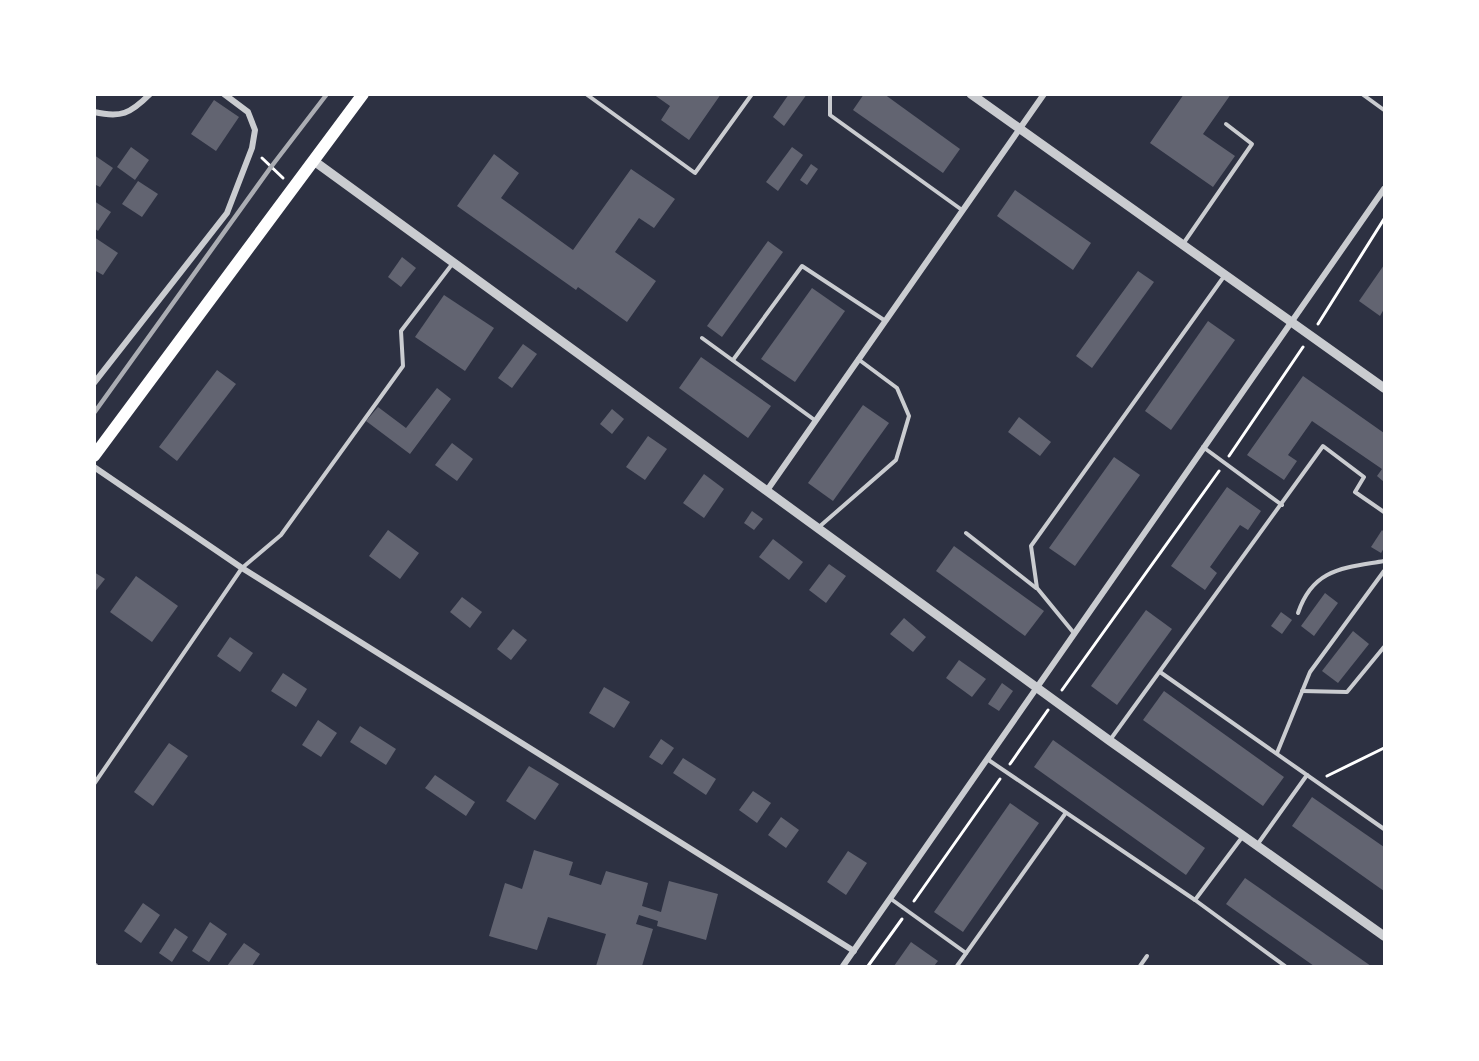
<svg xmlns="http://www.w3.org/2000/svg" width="1479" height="1061" viewBox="0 0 1479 1061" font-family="Inter,sans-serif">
	<rect width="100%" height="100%" fill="#2d3142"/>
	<g fill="#626471">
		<polygon points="653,94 721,94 689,140 661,120 670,106"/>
		<polygon points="789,94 807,94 784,126 773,117"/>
		<polygon points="864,94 884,94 960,149 943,173 853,110"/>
		<polygon points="1184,94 1231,94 1203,134 1235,156 1213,187 1150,143"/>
		<polygon points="214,100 239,117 216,151 191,134"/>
		<polygon points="131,147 149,160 135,180 117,167"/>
		<polygon points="792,147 803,155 778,191 766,182"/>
		<polygon points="494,154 519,173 501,198 573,250 631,169 675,199 654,228 639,218 615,252 656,281 627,322 578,287 576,290 457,206"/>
		<polygon points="94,155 113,168 100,187 94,184"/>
		<polygon points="811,164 818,169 807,185 800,180"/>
		<polygon points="138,181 158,194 142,217 122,204"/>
		<polygon points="1015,190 1091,243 1073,270 997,216"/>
		<polygon points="94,201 111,212 98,231 94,228"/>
		<polygon points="94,237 118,253 103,275 94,270"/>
		<polygon points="768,241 783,252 722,337 707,326"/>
		<polygon points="402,257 416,268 401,287 388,277"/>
		<polygon points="1384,265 1384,309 1380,316 1359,301"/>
		<polygon points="1138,271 1154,282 1092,368 1076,356"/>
		<polygon points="812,288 845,311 795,382 761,359"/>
		<polygon points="444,295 494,328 465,371 415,337"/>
		<polygon points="1208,321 1235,340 1171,430 1145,411"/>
		<polygon points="523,344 537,354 512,388 498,378"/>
		<polygon points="701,357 771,406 748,438 679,388"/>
		<polygon points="217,370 236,384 177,461 159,447"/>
		<polygon points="1303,376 1384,433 1384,482 1377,476 1382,469 1312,421 1288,455 1297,461 1284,480 1247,455"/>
		<polygon points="437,388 451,399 410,454 366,421 378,407 406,428"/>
		<polygon points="863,405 889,423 833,501 808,483"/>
		<polygon points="612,409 624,419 612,434 600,424"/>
		<polygon points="1019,417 1051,442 1040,456 1008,432"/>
		<polygon points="648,436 667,449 645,480 626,467"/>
		<polygon points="452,443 473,459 457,481 435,465"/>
		<polygon points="1114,457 1140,475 1075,566 1049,548"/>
		<polygon points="704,474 724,489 704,518 683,503"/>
		<polygon points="1227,487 1261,511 1248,530 1240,525 1210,567 1217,573 1205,590 1171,566"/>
		<polygon points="752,511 763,519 754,530 744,523"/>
		<polygon points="388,530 419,553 400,579 369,556"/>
		<polygon points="1382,530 1384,532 1384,548 1381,553 1371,547"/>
		<polygon points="773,539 803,562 789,580 759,557"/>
		<polygon points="954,546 1044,611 1025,636 936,571"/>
		<polygon points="829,564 846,576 826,603 809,590"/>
		<polygon points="94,572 105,579 94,593"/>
		<polygon points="136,576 178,606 152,642 110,612"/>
		<polygon points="1325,593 1338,603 1314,636 1301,626"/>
		<polygon points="462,597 482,612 470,628 450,612"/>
		<polygon points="1146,610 1172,629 1117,705 1091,686"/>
		<polygon points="1281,612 1292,620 1282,634 1271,626"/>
		<polygon points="904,618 926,637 913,652 890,634"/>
		<polygon points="513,629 527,640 511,660 497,649"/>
		<polygon points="1353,631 1369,644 1338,683 1322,671"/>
		<polygon points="230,637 253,653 240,672 217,656"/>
		<polygon points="959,660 986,679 972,697 946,678"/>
		<polygon points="283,673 307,689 296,707 271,691"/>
		<polygon points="1002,683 1013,691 999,711 988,704"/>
		<polygon points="604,687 630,702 614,728 589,713"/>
		<polygon points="1164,691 1284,777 1263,806 1143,720"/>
		<polygon points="318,720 337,733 321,757 302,745"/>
		<polygon points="360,726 396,749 386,765 350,742"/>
		<polygon points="661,739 674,748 662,765 649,757"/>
		<polygon points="1053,740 1205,848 1186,875 1034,767"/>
		<polygon points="169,743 188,756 153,806 134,792"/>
		<polygon points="683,758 716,779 706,795 673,773"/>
		<polygon points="529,766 559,784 535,820 506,801"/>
		<polygon points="435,775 475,802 466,816 425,788"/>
		<polygon points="753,791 771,803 757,823 739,810"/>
		<polygon points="1312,797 1384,847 1384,891 1292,826"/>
		<polygon points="1010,803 1039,823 963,932 934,912"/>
		<polygon points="781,817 799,830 786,848 768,835"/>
		<polygon points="534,850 573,862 569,875 601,885 606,871 648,883 642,906 661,912 669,881 718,894 706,940 657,926 658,921 639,915 636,924 653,929 642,966 596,966 606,934 548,917 537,950 489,936 505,883 522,889"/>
		<polygon points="848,851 867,863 846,895 827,882"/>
		<polygon points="1245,878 1371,966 1314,966 1226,904"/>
		<polygon points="143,903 160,915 141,943 124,931"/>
		<polygon points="210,922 227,934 209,962 192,951"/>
		<polygon points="175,928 188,937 172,962 159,953"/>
		<polygon points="911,942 938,961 934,966 894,966"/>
		<polygon points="244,943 260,954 252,966 227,966"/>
	</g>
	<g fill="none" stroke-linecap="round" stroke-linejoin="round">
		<g stroke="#fff" stroke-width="3">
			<polyline points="262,158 283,178"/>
			<polyline points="1318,324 1384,219"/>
			<polyline points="1229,456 1303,347"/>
			<polyline points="1062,690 1219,471"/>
			<polyline points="1010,764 1048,710"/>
			<polyline points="1327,776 1384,748"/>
			<polyline points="914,901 1000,779"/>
			<polyline points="868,966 902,919"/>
		</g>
		<g stroke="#caccd0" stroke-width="4">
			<polyline points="586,94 695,173 752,94"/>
			<polyline points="830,94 830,115 962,210"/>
			<polyline points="1362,94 1384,110"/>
			<polyline points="1183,244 1252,144 1226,124"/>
			<polyline points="702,338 816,421"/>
			<polyline points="733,360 802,266 884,320"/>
			<polyline points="1203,447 1282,505"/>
			<polyline points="819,527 896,460 909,416 897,388 858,359"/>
			<polyline points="966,533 1036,588"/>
			<path d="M1298 613C1313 568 1344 568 1384 561"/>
			<polyline points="1073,632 1037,588 1031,546 1225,275"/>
			<polyline points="1160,672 1384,829"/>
			<polyline points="1302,691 1347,692 1384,647"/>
			<polyline points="1110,740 1323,446 1364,477 1355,492 1384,512"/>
			<polyline points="1277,753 1310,672 1384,571"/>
			<polyline points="987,759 1195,900 1285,966"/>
			<polyline points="94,784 242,568 281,535 403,366 401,331 453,263"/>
			<polyline points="1257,845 1307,775"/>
			<polyline points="891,899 966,953"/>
			<polyline points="1195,900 1243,836"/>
			<polyline points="957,966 1065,814"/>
			<polyline points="1140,966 1147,956"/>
		</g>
		<g stroke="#caccd0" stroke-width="6">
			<path d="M94 112C121 118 130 114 150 94"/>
			<polyline points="94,383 227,213 252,148 255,130 248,112 224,94"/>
			<polyline points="94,467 242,568 854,951"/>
			<polyline points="768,489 1044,94"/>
			<polyline points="94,966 95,966"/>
			<polyline points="843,966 1384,189"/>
		</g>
		<g stroke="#caccd0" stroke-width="9">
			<polyline points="971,94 1384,388"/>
			<polyline points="314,161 1110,741 1384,936"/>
		</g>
		<polyline stroke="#fff" stroke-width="12" points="94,456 363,94"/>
		<polyline stroke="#abadb3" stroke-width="4.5" points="94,413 271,167 327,94"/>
	</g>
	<rect width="1479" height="1061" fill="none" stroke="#ffffff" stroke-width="192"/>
</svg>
